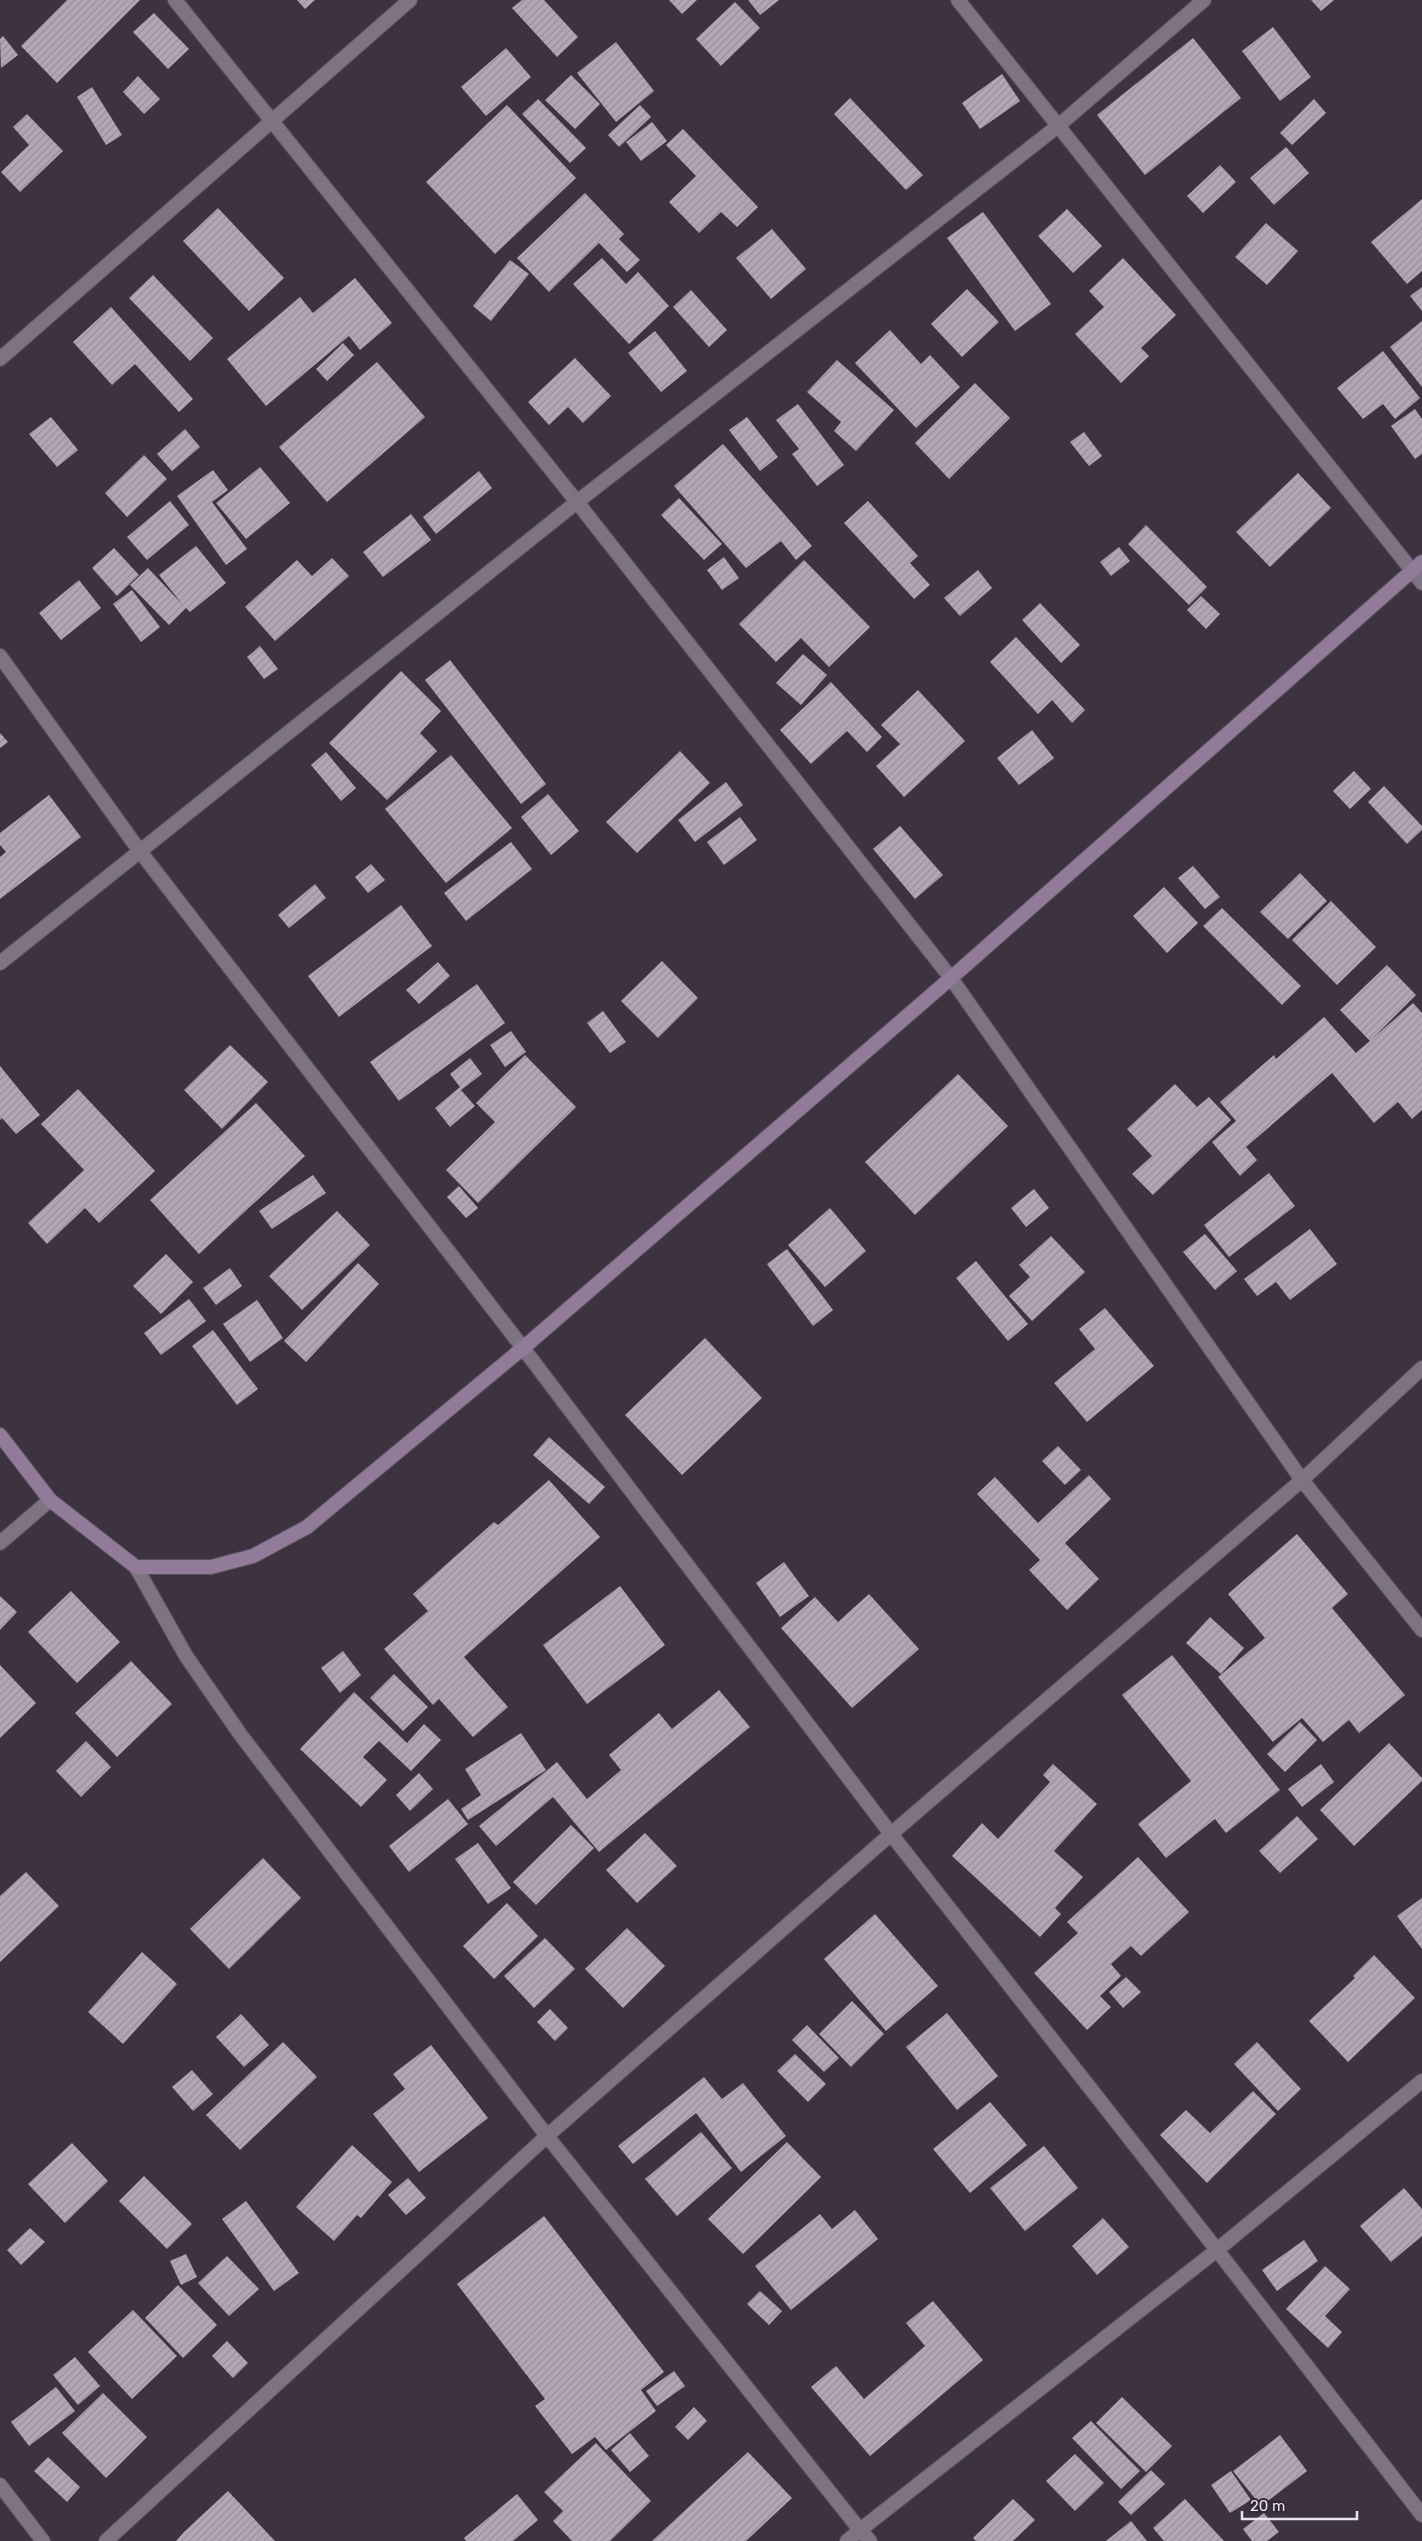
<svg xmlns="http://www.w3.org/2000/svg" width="1422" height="2541" viewBox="0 0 1422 2541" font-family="Rubik,sans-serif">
	<defs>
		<pattern id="building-hatch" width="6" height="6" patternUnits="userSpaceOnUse" patternTransform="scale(1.25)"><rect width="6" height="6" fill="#b2a6b6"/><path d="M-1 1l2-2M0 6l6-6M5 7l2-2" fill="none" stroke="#978e9a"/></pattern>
	</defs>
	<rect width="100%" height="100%" fill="#3d3240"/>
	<g fill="url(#building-hatch)">
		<polygon points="67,0 140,0 57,83 21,46"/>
		<polygon points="297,0 315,0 305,9"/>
		<polygon points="522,0 544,0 578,37 557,57 512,8"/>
		<polygon points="669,0 697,0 682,14"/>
		<polygon points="748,0 779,0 760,15"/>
		<polygon points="1311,0 1334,0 1321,11"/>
		<polygon points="735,2 760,28 721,66 696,39"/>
		<polygon points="154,13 189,49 168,69 133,32"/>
		<polygon points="1273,27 1311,77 1280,101 1242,51"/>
		<polygon points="3,36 18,55 1,68 0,39"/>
		<polygon points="1193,38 1241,98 1145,175 1097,115"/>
		<polygon points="616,42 654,91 616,122 577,73"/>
		<polygon points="506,48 531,77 486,116 461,87"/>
		<polygon points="1002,74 1020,101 980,129 962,103"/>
		<polygon points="571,75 600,104 575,129 545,100"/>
		<polygon points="138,76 160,99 144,114 123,92"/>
		<polygon points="92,87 122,135 106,145 77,97"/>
		<polygon points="850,98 923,175 906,190 834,114"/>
		<polygon points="538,99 586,148 570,163 522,114"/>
		<polygon points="1314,99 1326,113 1292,145 1280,133"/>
		<polygon points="507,105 576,178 495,254 426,182"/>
		<polygon points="640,105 651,117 619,147 608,135"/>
		<polygon points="27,114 63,151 20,192 1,172 29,145 13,127"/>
		<polygon points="652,122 667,141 641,161 626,142"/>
		<polygon points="683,129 758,207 737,227 721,212 699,233 669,202 696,176 666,145"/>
		<polygon points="1286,147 1309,173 1274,205 1250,178"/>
		<polygon points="1220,165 1236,182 1203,213 1187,196"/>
		<polygon points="585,193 624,234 619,239 640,260 627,272 599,243 549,292 517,258"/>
		<polygon points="1422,199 1422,271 1407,284 1371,242"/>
		<polygon points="218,208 284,278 249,311 183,241"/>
		<polygon points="1067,209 1102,246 1073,273 1038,236"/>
		<polygon points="983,212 1051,304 1015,331 947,238"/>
		<polygon points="1266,223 1298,251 1267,285 1235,257"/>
		<polygon points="772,229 806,269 771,299 736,258"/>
		<polygon points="602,258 626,284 638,272 669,306 629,344 573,284"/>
		<polygon points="1123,258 1176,315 1141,348 1149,356 1121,383 1075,334 1104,307 1089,291"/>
		<polygon points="510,260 529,274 491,321 473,306"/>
		<polygon points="153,275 213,338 190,361 129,298"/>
		<polygon points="355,278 392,323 360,350 349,336 266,406 227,359 300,297 313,313"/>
		<polygon points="1422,287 1422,311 1410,296"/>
		<polygon points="967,289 999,322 962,357 931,324"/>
		<polygon points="691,290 727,330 709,347 673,307"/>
		<polygon points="111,307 193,399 179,412 135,364 112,385 73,342"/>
		<polygon points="1422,321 1422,387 1390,347"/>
		<polygon points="890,330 921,364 930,355 960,387 916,428 855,363"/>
		<polygon points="655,331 687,371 661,392 628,353"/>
		<polygon points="343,343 354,355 327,381 316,369"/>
		<polygon points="1383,351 1420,398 1395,419 1383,404 1363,419 1337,388"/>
		<polygon points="575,358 611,396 583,423 568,407 549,425 528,402"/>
		<polygon points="837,360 894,410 856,451 834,431 841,422 807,392"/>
		<polygon points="377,362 425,417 327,502 279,447"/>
		<polygon points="975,383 1010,418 949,479 915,443"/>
		<polygon points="798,404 844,465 817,486 792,454 799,449 776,420"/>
		<polygon points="1415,409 1422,419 1422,454 1415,459 1391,426"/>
		<polygon points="51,417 78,450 57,467 29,434"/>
		<polygon points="747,417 778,457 760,471 729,430"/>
		<polygon points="185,429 200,447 172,471 157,454"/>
		<polygon points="1084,432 1102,456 1089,466 1070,442"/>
		<polygon points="723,444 812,546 796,560 781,541 746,568 674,486"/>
		<polygon points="144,455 167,479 127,517 105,493"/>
		<polygon points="260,467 290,503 246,539 216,503"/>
		<polygon points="213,470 228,490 212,502 247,549 226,565 177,496"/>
		<polygon points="479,471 492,488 436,534 423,517"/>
		<polygon points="1298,473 1331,508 1270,567 1236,532"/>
		<polygon points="679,498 722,544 704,560 661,515"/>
		<polygon points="170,501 189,525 147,560 127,537"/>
		<polygon points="868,501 918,556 910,563 930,585 914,599 844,523"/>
		<polygon points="411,514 431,540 383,577 363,552"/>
		<polygon points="1146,525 1207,587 1189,605 1128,544"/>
		<polygon points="196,546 226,583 190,612 186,608 169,625 130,585 148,568 182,604 159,575"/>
		<polygon points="1119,547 1130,561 1111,576 1100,562"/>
		<polygon points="114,548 139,575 117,596 92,568"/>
		<polygon points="724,557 739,578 722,590 707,570"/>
		<polygon points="332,558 349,576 275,641 245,607 297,560 312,576"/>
		<polygon points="804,560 870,627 829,667 801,638 776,662 739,624"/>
		<polygon points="978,570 992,588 960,616 944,598"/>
		<polygon points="79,580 101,608 61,640 39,613"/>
		<polygon points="132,590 160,627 141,642 113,604"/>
		<polygon points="1201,596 1220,614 1206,629 1187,610"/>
		<polygon points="1040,603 1080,645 1061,663 1022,620"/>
		<polygon points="1016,637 1085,710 1072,723 1052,700 1038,714 990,662"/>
		<polygon points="260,646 278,669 264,679 247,657"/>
		<polygon points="803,654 827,675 801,705 776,683"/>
		<polygon points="450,660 546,784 521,804 425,680"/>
		<polygon points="401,671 441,711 420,733 437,751 387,800 329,743"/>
		<polygon points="831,682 882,737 867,752 847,731 811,764 780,730"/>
		<polygon points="918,690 965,741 904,797 876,766 900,744 881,725"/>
		<polygon points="1032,730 1054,758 1019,785 997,758"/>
		<polygon points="0,733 8,742 0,748"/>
		<polygon points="680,751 710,783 637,853 606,822"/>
		<polygon points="326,752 356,788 341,801 311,765"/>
		<polygon points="451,755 512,828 446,883 385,809"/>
		<polygon points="1354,771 1371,789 1350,809 1333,791"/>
		<polygon points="726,782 743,805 695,842 678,820"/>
		<polygon points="1384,786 1422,826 1422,830 1407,844 1368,802"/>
		<polygon points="548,794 579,831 551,855 521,817"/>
		<polygon points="49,795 81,837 0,899 0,857 6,852 0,845 0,833"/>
		<polygon points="740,817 757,840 724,865 707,842"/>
		<polygon points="900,826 943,875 915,899 873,849"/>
		<polygon points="511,842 532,869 466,921 444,893"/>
		<polygon points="371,864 385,880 368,893 355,877"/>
		<polygon points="1193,866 1220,897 1205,909 1178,878"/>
		<polygon points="1300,873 1327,901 1288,939 1260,912"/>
		<polygon points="315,884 326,898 289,928 278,915"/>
		<polygon points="1164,887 1198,923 1167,953 1133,916"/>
		<polygon points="1331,901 1376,947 1337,985 1292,940"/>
		<polygon points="401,905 432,946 339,1017 308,976"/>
		<polygon points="1222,908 1301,986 1282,1005 1203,926"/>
		<polygon points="662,961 698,998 658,1038 621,1001"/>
		<polygon points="438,962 450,976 419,1004 406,990"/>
		<polygon points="1387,965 1416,995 1370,1041 1340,1010"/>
		<polygon points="477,984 505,1023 399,1101 370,1062"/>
		<polygon points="1413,1003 1422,1013 1422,1110 1412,1119 1398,1102 1374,1123 1332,1073 1246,1147 1257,1160 1240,1176 1212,1142 1236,1121 1220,1102 1274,1055 1276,1059 1324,1017 1356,1053"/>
		<polygon points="603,1011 626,1042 610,1053 587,1023"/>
		<polygon points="511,1031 526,1052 505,1067 490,1045"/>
		<polygon points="230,1045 268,1082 222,1129 184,1090"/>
		<polygon points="525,1055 576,1107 478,1203 446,1170 495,1122 476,1103"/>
		<polygon points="470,1058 482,1074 461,1090 475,1106 450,1127 435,1108 460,1087 450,1074"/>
		<polygon points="0,1066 40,1115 16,1134 2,1118 0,1120"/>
		<polygon points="958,1074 1008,1126 915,1215 865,1162"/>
		<polygon points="1175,1084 1197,1107 1209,1097 1231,1120 1153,1195 1132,1174 1152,1156 1127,1129"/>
		<polygon points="78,1089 155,1171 99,1223 85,1208 47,1244 28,1223 84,1170 41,1124"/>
		<polygon points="256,1103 305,1156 199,1254 150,1200"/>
		<polygon points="1269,1173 1295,1206 1229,1257 1204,1225"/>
		<polygon points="313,1175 326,1193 272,1229 259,1211"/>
		<polygon points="459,1186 478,1208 466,1218 447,1197"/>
		<polygon points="1034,1189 1049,1208 1026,1227 1011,1208"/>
		<polygon points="830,1208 866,1251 825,1287 788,1245"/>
		<polygon points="337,1211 370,1245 302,1310 269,1276"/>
		<polygon points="1310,1229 1337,1264 1290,1300 1276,1282 1257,1296 1244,1279"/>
		<polygon points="1205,1234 1237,1271 1215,1290 1183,1252"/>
		<polygon points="1051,1236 1085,1272 1032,1321 1009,1296 1030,1277 1019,1265"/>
		<polygon points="787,1249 833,1310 813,1326 767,1264"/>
		<polygon points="166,1254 193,1282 161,1314 133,1286"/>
		<polygon points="976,1261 1028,1324 1008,1341 956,1278"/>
		<polygon points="358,1263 379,1284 306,1362 284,1341"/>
		<polygon points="230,1268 242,1286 216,1305 203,1288"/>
		<polygon points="189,1299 206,1321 161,1355 144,1333"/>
		<polygon points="257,1300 283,1338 250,1362 223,1324"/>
		<polygon points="1105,1308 1154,1366 1087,1422 1054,1383 1095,1349 1079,1329"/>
		<polygon points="213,1330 258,1389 237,1405 192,1346"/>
		<polygon points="705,1338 762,1398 682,1475 625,1415"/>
		<polygon points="549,1437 605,1487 589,1504 533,1455"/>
		<polygon points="1058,1446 1081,1470 1065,1485 1042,1461"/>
		<polygon points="1089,1475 1111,1499 1065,1543 1099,1579 1067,1610 1029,1570 1040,1560 977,1494 995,1477 1038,1523"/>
		<polygon points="549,1480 600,1537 464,1657 508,1707 473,1737 439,1699 433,1705 384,1649 428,1611 413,1594 494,1522 498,1525"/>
		<polygon points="1297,1534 1348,1594 1332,1608 1405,1695 1359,1733 1349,1720 1323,1742 1302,1718 1273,1742 1218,1677 1265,1638 1228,1594"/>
		<polygon points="784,1562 809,1596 780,1617 756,1583"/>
		<polygon points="620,1586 665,1645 587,1704 543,1645"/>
		<polygon points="71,1591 120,1642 77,1683 28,1632"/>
		<polygon points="869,1594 919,1649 852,1708 781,1628 815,1597 838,1622"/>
		<polygon points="0,1596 17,1612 0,1630"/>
		<polygon points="1210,1617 1244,1648 1221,1674 1186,1643"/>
		<polygon points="343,1651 361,1675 340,1693 321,1668"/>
		<polygon points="1172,1655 1280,1790 1226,1833 1215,1819 1166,1858 1138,1824 1191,1781 1122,1695"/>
		<polygon points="131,1661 172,1704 117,1757 75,1713"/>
		<polygon points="0,1665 36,1703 0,1738"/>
		<polygon points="394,1674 428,1707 403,1731 370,1698"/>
		<polygon points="719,1690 750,1727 599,1852 553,1797 496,1846 479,1826 557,1762 587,1799 621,1770 609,1755 659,1713 672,1729"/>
		<polygon points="354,1692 407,1743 424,1724 441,1740 411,1771 379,1741 363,1757 387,1780 361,1807 300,1749"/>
		<polygon points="1300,1722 1317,1740 1285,1772 1267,1754"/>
		<polygon points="521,1733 546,1770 468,1820 461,1809 481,1795 465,1769"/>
		<polygon points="86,1741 111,1767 81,1797 56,1771"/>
		<polygon points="1389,1743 1422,1778 1422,1781 1354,1846 1320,1810"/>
		<polygon points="1053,1764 1097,1804 1054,1851 1083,1877 1055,1908 1061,1914 1040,1937 952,1856 982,1823 998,1839 1050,1782 1043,1775"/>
		<polygon points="1321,1764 1334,1782 1302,1807 1288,1789"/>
		<polygon points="419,1773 433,1789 410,1811 396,1795"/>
		<polygon points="448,1799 468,1824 409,1872 389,1846"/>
		<polygon points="1297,1816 1318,1839 1280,1873 1259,1851"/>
		<polygon points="571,1825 594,1848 536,1905 513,1882"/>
		<polygon points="645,1833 677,1866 637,1903 606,1870"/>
		<polygon points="478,1843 511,1888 488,1904 455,1859"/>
		<polygon points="1138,1857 1189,1912 1141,1956 1131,1946 1111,1964 1121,1976 1100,1996 1111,2007 1087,2030 1034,1973 1078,1933 1067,1922"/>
		<polygon points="263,1858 301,1898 229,1969 190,1929"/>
		<polygon points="26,1872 59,1906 0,1962 0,1896"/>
		<polygon points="1422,1898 1422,1949 1397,1916"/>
		<polygon points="507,1903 538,1936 494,1979 463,1946"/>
		<polygon points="875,1914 938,1986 886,2031 824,1959"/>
		<polygon points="627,1928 665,1966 623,2008 585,1969"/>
		<polygon points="545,1938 575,1969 534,2008 504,1976"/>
		<polygon points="142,1952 177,1984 123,2044 88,2012"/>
		<polygon points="1374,1955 1415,1998 1348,2062 1309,2021 1355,1978 1353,1976"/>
		<polygon points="1126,1977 1141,1992 1123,2008 1109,1992"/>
		<polygon points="852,2001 884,2034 851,2067 819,2034"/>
		<polygon points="550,2009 568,2028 555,2041 537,2022"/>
		<polygon points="947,2013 998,2076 957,2110 906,2047"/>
		<polygon points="241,2014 269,2045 244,2067 216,2037"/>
		<polygon points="807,2025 839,2058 824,2072 792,2040"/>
		<polygon points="283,2042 317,2077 240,2150 206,2115"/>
		<polygon points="1257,2042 1301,2089 1278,2111 1234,2064"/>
		<polygon points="431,2045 488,2118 419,2172 373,2114 405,2089 393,2074"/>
		<polygon points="795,2054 826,2084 808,2102 777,2071"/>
		<polygon points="192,2070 213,2094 193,2111 172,2087"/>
		<polygon points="704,2077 722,2099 743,2083 786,2136 741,2172 696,2113 633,2164 618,2146"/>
		<polygon points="1253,2091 1276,2114 1207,2183 1160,2135 1186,2110 1210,2133"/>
		<polygon points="990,2102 1027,2145 970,2193 933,2149"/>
		<polygon points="701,2132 732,2168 677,2216 645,2179"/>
		<polygon points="787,2142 821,2177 743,2254 708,2219"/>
		<polygon points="72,2143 108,2181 65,2223 28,2184"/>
		<polygon points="352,2145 392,2182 361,2218 357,2215 334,2241 296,2207"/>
		<polygon points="1044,2146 1078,2188 1025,2231 990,2188"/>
		<polygon points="144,2176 192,2224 167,2249 119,2201"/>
		<polygon points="408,2178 426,2198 406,2215 388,2195"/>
		<polygon points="1404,2188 1422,2209 1422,2236 1391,2262 1360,2226"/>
		<polygon points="246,2201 299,2273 274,2291 222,2219"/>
		<polygon points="855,2210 878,2239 791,2310 755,2266 820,2214 832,2229"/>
		<polygon points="544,2216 664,2372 641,2390 656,2411 606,2450 595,2437 572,2454 535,2406 545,2399 457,2284"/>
		<polygon points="1103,2218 1129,2247 1097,2275 1072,2246"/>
		<polygon points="30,2228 45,2242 21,2265 7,2250"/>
		<polygon points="1304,2240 1318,2261 1277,2291 1262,2270"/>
		<polygon points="186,2254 197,2277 181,2285 170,2261"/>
		<polygon points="227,2256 259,2289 229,2316 198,2283"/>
		<polygon points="1325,2266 1350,2289 1325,2316 1342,2332 1328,2348 1286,2309"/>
		<polygon points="178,2285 217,2325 183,2358 145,2318"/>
		<polygon points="760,2291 782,2311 769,2325 747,2304"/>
		<polygon points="933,2301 983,2360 870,2456 811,2387 836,2366 864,2399 925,2346 906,2323"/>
		<polygon points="133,2310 177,2356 132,2399 88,2352"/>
		<polygon points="227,2341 248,2363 233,2378 212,2356"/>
		<polygon points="75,2357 100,2386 78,2405 53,2375"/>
		<polygon points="674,2371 685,2386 657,2406 646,2391"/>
		<polygon points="56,2387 75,2411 29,2446 11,2422"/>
		<polygon points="103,2393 147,2437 106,2478 62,2433"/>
		<polygon points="1122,2397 1172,2446 1146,2472 1096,2423"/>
		<polygon points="694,2407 707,2421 688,2440 675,2427"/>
		<polygon points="1091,2421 1140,2471 1121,2489 1072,2438"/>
		<polygon points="630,2433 649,2456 630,2472 611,2450"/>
		<polygon points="1280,2435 1307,2471 1261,2506 1233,2471"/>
		<polygon points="596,2443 651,2501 610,2541 572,2541 553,2521 563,2511 544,2492"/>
		<polygon points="748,2452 792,2498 746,2541 652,2541"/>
		<polygon points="1075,2454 1104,2483 1075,2511 1046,2481"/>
		<polygon points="48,2457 80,2487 67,2502 34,2471"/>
		<polygon points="1151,2470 1165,2484 1131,2515 1118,2502"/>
		<polygon points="1231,2471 1251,2500 1230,2513 1211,2485"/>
		<polygon points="228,2491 275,2541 176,2541 184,2532"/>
		<polygon points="517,2494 538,2520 513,2541 466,2541 464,2538"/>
		<polygon points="1013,2499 1035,2520 1013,2541 976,2541 973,2538"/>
		<polygon points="1185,2499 1224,2541 1164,2541 1153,2528"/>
		<polygon points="1264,2513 1279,2532 1267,2541 1252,2541 1243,2529"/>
		<polygon points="1131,2521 1147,2541 1106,2541"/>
	</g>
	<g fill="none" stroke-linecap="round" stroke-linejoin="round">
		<defs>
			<g id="minor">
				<polyline points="175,0 577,502 951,978 1302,1480 1422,1630"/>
				<polyline points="958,0 1422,583"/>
				<polyline points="0,359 410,0"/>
				<polyline points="0,656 139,850 523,1348 891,1834 1217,2250 1422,2515"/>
				<polyline points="0,963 577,502 1058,126 1204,0"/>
				<polyline points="0,1543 50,1500"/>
				<polyline points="136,1567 186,1656 240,1734 547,2136 860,2530 1217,2250 1422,2081"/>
				<polyline points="0,2485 43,2541"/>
				<polyline points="106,2541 547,2136 891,1834 1302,1480 1422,1368"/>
				<polyline points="847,2541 860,2530 870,2541"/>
			</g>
			<polyline id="secondary" points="0,1435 50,1500 136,1567 211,1567 253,1556 307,1527 523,1348 951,978 1422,562"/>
		</defs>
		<use href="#minor" stroke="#584f5b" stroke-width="16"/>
		<use href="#secondary" stroke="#584f5b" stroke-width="16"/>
		<use href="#minor" stroke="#7e7382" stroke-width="14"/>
		<use href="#secondary" stroke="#927b99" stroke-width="14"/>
	</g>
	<path d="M1242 2511v8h115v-8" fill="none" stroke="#ece5ee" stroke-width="2.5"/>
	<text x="1250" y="2511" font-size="15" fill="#ece5ee" stroke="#332836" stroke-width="4" paint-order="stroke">20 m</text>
</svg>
